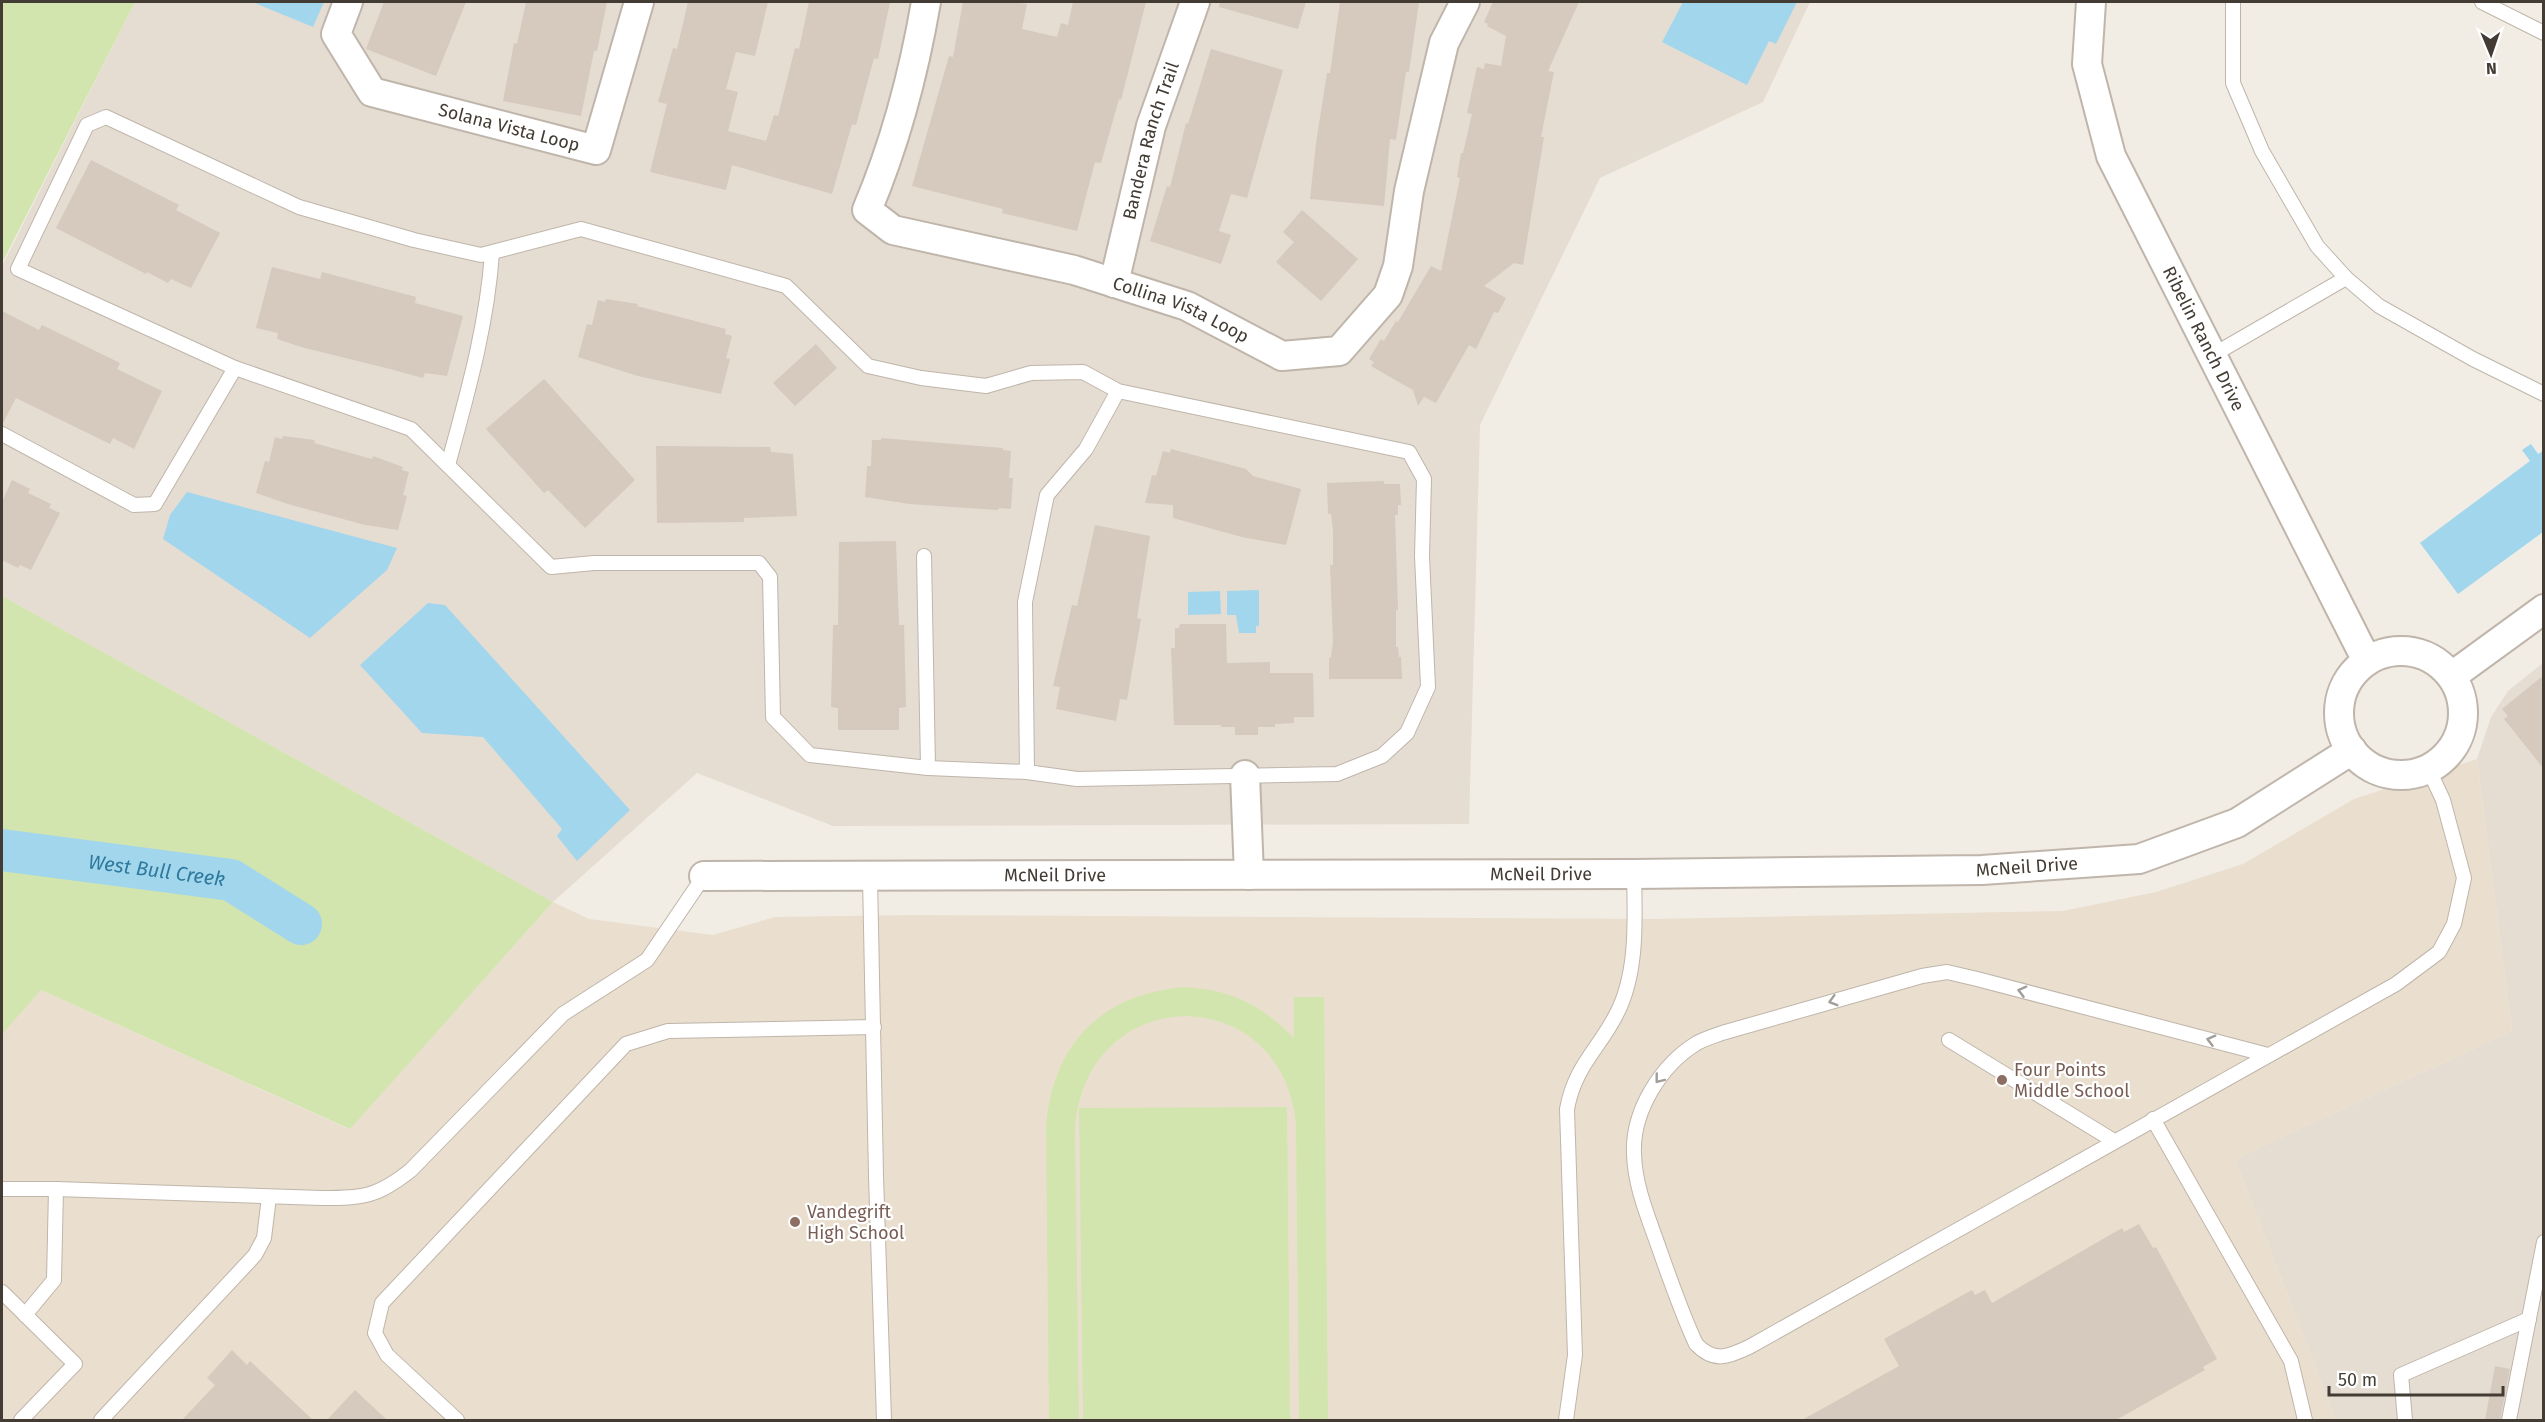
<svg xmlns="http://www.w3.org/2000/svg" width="2545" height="1422" viewBox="0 0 2545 1422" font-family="'Fira Sans',sans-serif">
	<rect width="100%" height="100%" fill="#f1ece4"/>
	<g fill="#e5ddd2">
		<polygon points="135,2 1810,2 1763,102 1600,178 1480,425 1469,824 833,826 697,773 553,902 2,596 2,266"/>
		<polygon points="2543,663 2543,1420 2336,1420 2235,1159 2512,1031 2477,759 2491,717 2508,691"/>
	</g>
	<polygon fill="#eadfce" points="2477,759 2512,1031 2235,1159 2336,1420 2,1420 2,1029 41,990 349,1129 553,902 589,919 713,935 775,917 911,915 1653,919 2063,911 2156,892 2243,864 2354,799"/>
	<g fill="#d2e5ae">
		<polygon points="2,2 135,2 2,263"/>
		<polygon points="2,596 553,902 350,1129 41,990 2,1034"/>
		<path d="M1184 987C1232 990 1260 1004 1294 1038V997H1324L1328 1420H1299L1296 1124C1282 980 1088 980 1075 1127L1079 1420H1049L1046 1127C1052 1045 1101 994 1184 987Z"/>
		<polygon points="1287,1107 1290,1420 1083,1420 1079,1108"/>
	</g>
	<g fill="#a1d6ed">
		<polygon points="252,2 324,2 313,27"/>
		<polygon points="1683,2 1797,2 1776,44 1769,41 1747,85 1662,42"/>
		<polygon points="2531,444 2538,454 2543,451 2543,532 2458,594 2420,543 2530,461 2522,450"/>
		<polygon points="187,492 397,548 387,570 310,638 163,539 170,515"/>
		<polygon points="1259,590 1259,626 1256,626 1256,633 1239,633 1236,615 1227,615 1227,591"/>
		<polygon points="1220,591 1221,614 1188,615 1188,592"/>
		<polygon points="428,603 445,605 630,810 577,861 557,836 562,829 483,737 422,733 360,665"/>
	</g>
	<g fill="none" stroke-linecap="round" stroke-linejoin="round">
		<path stroke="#a1d6ed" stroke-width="42" id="s1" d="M2 850 231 880 301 924"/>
	</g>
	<g fill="#d6c9bd">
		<polygon points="384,2 466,2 436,76 366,49"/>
		<polygon points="526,2 607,2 597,51 594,51 581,116 503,101 514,43 517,44"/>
		<polygon points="688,2 768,2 755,56 736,52 726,89 738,92 728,131 766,141 774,115 778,116 795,48 799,49 809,2 890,2 878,59 874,58 856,125 852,124 832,194 732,165 726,190 650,172 667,104 658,102 673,48 677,49"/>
		<polygon points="963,2 1015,2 1027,4 1022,29 1057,37 1061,23 1068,25 1073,2 1146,2 1121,100 1119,99 1101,163 1095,162 1077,231 1002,213 1003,209 912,186 949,56 953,57"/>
		<polygon points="1220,2 1306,2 1298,29 1219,7"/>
		<polygon points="1340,2 1419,2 1409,72 1406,72 1396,140 1390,139 1384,206 1310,199 1316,143 1327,73 1330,73"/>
		<polygon points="1493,2 1579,2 1548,71 1554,72 1541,137 1544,137 1523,265 1514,263 1484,286 1506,298 1498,313 1494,312 1476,349 1469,345 1436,403 1424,397 1418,406 1413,390 1371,366 1374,362 1369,359 1381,339 1384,341 1396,321 1398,322 1431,266 1441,271 1460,178 1457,177 1461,153 1463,153 1472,114 1467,113 1477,67 1484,69 1485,63 1501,66 1506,36 1487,26 1488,24 1484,22"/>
		<polygon points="1211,49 1283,70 1247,198 1231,194 1219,231 1231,235 1221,264 1150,241 1167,186 1170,187 1186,123 1188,124"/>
		<polygon points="91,160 179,205 176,210 220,233 191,288 171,279 168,283 147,272 146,274 56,228"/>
		<polygon points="1302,210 1358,259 1321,301 1276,262 1294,242 1283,232"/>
		<polygon points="272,267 320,279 322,272 416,297 415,303 463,316 447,376 425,373 423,378 390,369 301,347 277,339 278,333 256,328"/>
		<polygon points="606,299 638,304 637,306 726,329 725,334 732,336 726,358 730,359 721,394 638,376 578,357 587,324 592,325 598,300 605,302"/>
		<polygon points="2,311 39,330 42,325 120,363 117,369 162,391 134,449 113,438 110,444 16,398 2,425"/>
		<polygon points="816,344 837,368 795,406 773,383"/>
		<polygon points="544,379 635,480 585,528 548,490 544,493 486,429"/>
		<polygon points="283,436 315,440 314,443 372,459 373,456 403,467 402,470 409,472 403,495 407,496 398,530 365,525 288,504 256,493 265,461 269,462 275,437 282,439"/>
		<polygon points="881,438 1003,448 1003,450 1011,451 1009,478 1013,478 1011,509 999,508 998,510 909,504 865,497 867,466 871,466 872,440 881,440"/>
		<polygon points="656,446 770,447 771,452 793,454 797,516 744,518 744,522 657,523"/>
		<polygon points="1171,449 1246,469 1253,476 1301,489 1286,545 1242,537 1173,518 1173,505 1145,503 1152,475 1156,476 1163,451 1170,453"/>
		<polygon points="12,480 30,489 28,493 51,504 49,508 60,513 31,570 20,565 18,568 2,560 2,502"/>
		<polygon points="1384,481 1384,484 1400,484 1401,505 1398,505 1398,515 1395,515 1398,610 1396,610 1396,647 1398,647 1399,657 1401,657 1402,679 1329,679 1329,658 1331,657 1333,642 1330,565 1333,565 1333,530 1331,514 1328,514 1327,483"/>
		<polygon points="1095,525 1150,536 1137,618 1141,619 1127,700 1120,699 1116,721 1056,709 1060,687 1053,686 1072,605 1077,606"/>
		<polygon points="896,541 899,625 904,625 905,667 906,707 899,708 899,730 838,730 838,708 831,707 833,625 838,625 839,542"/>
		<polygon points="1180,624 1226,624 1227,663 1270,662 1270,673 1313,673 1314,717 1294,717 1294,723 1275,724 1275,727 1258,727 1258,735 1235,735 1235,727 1221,727 1221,725 1174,725 1171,648 1175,648 1175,628 1179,628"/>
		<polygon points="2544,675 2544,769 2504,719 2508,716 2502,709"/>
		<polygon points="2139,1224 2153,1248 2156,1247 2217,1359 2203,1367 2205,1370 2116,1420 1802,1420 1899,1366 1884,1339 1972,1290 1975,1295 1985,1290 1992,1303 2122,1228 2124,1232"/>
		<polygon points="232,1350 247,1365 250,1361 313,1420 182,1420 215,1385 207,1378"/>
		<polygon points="2495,1366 2510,1369 2500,1420 2485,1420"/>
		<polygon points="355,1390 387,1420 327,1420"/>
	</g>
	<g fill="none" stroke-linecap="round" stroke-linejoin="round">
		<defs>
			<g id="lane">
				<polyline points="2233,2 2233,83 2262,151 2317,246 2346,278 2379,306 2473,359 2544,394"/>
				<polyline points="2482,2 2544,33"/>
				<polyline points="2211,356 2346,278"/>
				<polyline points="2,434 134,505 155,504 235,368"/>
				<path d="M448 465C467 395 487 326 492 253"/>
				<polyline points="924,556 928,768"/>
				<polyline points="1027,772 1025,602 1047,495 1086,449 1118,391 1083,372 1031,373 986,386 921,378 868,366 786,286 581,229 481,255 414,240 299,207 106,117 87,125 18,269 235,368 411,429 551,567 594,563 759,563 770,577 773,717 810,755 928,768 1027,772 1077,779 1337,774 1382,756 1407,733 1428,687 1422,556 1424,479 1409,452 1118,391"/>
				<polyline points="870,877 876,1176 884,1420"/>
				<polyline points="1949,1040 2114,1141"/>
				<path d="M2268 1055 1977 979 1947 972 1922 976 1722 1033C1714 1036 1704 1039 1697 1043 1661 1065 1632 1111 1634 1154 1635 1188 1649 1219 1660 1251 1671 1282 1682 1314 1696 1344 1714 1363 1728 1357 1749 1347L2396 984 2439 952 2454 924 2464 878 2443 800 2429 770"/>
				<polyline points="2153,1119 2291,1361 2305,1420"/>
				<path d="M2 1189H56L322 1198C364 1198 377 1197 411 1170L563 1014 647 960 704 876"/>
				<polyline points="2,1292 75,1364 21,1420"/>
				<polyline points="25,1315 54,1280 56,1189"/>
				<polyline points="101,1420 255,1255 264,1238 269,1197"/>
				<polyline points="457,1420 387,1355 375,1333 382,1303 626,1044 668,1031 874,1027"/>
				<path d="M1566 1420 1575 1355 1567 1109C1575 1066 1598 1050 1616 1015 1638 974 1635 919 1634 874"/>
				<polyline points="2405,1420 2401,1375 2529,1319"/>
				<polyline points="2509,1420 2544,1242"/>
			</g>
			<g id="street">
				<path id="s2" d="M348 2 336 34 372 92 596 150 639 2"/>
				<path id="s3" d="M926 2C914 72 895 144 867 210L893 230 1074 270 1187 306 1282 356 1339 351 1388 295 1398 266 1409 191 1444 43 1465 2"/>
				<path id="s4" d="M2091 2 2087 64 2111 156 2367 661"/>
				<path id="s5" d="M1114 283 1151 126 1195 2"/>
				<circle cx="2401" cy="713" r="62"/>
				<polyline points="2452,676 2544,609"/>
				<polyline points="1245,775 1249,875"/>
				<path id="s6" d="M704 876 1634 874 1982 870 2139 859 2237 823 2352 750"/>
			</g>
		</defs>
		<use href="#lane" stroke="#bfb5aa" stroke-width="16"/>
		<use href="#street" stroke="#bfb5aa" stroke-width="32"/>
		<use href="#lane" stroke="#fff" stroke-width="14"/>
		<use href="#street" stroke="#fff" stroke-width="28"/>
	</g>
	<defs><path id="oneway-chevron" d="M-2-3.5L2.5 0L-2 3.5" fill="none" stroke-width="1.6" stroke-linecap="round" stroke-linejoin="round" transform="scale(1.5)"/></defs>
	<g stroke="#a19e9a">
		<use href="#oneway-chevron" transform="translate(2022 991) rotate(-165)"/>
		<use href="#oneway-chevron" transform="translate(1833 1001) rotate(164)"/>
		<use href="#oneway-chevron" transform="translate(2211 1040) rotate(-165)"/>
		<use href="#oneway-chevron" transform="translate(1659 1079) rotate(128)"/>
	</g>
	<g fill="#8d6e63" stroke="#fff" stroke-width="2">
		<circle cx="2002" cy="1080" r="6"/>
		<circle cx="795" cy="1222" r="6"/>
	</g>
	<g text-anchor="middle" stroke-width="4.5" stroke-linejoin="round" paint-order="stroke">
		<g font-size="18" fill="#433c34" stroke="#fff">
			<text dy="6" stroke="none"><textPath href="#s2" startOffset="244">Solana Vista Loop</textPath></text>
			<text dy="6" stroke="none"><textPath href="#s5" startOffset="147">Bandera Ranch Trail</textPath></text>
			<text dy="6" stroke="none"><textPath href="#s3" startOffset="549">Collina Vista Loop</textPath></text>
			<text dy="6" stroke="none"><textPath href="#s4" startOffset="362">Ribelin Ranch Drive</textPath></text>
			<text dy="6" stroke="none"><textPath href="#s6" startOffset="1323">McNeil Drive</textPath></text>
			<text dy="6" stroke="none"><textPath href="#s6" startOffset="837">McNeil Drive</textPath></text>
			<text dy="6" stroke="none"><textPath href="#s6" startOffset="351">McNeil Drive</textPath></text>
		</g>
		<g font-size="18" fill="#785e54" stroke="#fff" text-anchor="start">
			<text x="2014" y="1076">Four Points<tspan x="2014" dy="21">Middle School</tspan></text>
			<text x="807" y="1218">Vandegrift<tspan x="807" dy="21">High School</tspan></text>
		</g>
		<g font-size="20" font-style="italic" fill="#2f799c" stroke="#fff">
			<text dy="7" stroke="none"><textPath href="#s1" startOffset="156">West Bull Creek</textPath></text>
		</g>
	</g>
	<rect width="2545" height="1422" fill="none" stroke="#433c34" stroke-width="6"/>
	<g transform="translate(2491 54) rotate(178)" stroke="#ffffff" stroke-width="4.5" paint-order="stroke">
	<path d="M0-4.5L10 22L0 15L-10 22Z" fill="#433c34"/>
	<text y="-9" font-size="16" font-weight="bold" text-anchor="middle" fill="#433c34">N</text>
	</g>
	<path d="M2329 1386v9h174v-9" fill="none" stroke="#433c34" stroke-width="3"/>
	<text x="2338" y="1386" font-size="18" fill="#433c34" stroke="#ffffff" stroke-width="4.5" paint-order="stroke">50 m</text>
</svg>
